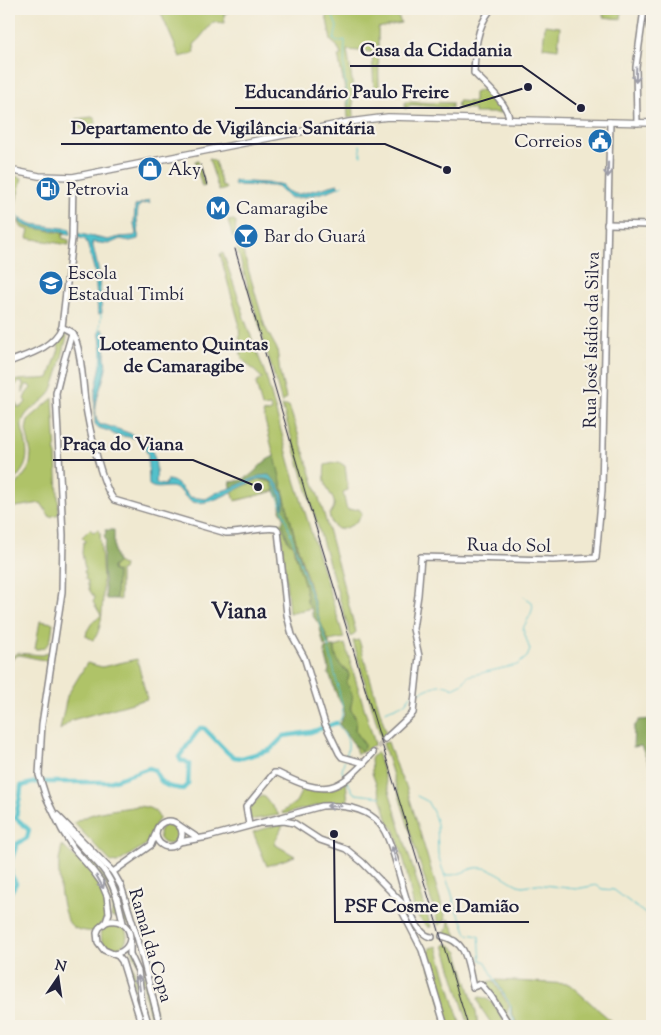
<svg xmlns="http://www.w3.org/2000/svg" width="661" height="1035" viewBox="0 0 661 1035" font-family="'Sorts Mill Goudy',serif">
	<rect width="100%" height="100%" fill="#f7f3e8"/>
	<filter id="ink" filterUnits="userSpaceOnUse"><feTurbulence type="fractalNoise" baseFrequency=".02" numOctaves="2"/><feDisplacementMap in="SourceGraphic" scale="10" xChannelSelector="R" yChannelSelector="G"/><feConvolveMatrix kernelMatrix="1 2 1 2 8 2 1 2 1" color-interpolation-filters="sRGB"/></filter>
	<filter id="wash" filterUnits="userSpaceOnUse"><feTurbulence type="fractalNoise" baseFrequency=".0096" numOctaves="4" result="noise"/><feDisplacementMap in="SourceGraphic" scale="20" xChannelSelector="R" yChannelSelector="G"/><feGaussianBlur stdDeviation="1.12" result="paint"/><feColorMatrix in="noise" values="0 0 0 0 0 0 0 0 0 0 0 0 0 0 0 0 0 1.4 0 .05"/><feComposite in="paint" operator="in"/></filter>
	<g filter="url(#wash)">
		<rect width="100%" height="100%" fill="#f0e9d1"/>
		<g fill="#afc368" stroke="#687252">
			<polygon points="159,9 234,9 224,14 225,23 213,22 194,45 195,53 180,57"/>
			<polygon points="325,9 395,9 401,23 378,28 379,91 374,91 372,52 347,50 352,80 354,117 348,118 347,99 338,56 341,55 337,46 331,41"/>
			<polygon points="604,9 622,10 621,19 603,17"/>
			<polygon points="545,25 560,27 558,49 543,47"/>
			<polygon points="486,88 500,107 501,113 474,113 474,109 457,108 458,101 474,102 474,93"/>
			<polygon points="405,102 452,103 452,108 411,105 405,109"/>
			<polygon points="92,117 95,119 96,122 93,128 76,129 74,127 76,119"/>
			<polygon points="209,159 215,161 222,186 225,187 226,189 219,191"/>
			<polygon points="195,161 198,161 205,186 202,187"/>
			<polygon points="9,175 22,178 14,210 9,208"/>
			<polygon points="19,220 27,226 67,234 70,235 63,234 62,238 69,240 69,245 27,238 29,230 22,228 19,223"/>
			<polygon points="234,220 236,222 235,236 233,238 228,221"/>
			<polygon points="238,247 242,248 265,327 277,349 280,373 286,398 282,403 237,249"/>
			<polygon points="223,253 244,314 243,315 266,376 291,467 344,638 328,641 322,628 296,541 263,413 272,411 270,406 262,407 256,383 262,378 242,359 240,349 239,323 220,254"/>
			<path d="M63 329 67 337C63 351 57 385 48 396 40 405 25 409 22 423 21 428 24 434 25 439 30 463 25 469 9 486V407H12L17 402V407H22L26 402 24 399 26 394 31 388 29 385H26L23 393V383L19 382 16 385 13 383 14 381C26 378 37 380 49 378L59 349 58 346Z"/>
			<polygon points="53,398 59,514 50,517 41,503 9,508 9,495 27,471 30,466 31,453 26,430 28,420"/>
			<polygon points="282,406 289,406 324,514 356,632 351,637"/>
			<path d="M339 462 345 466 348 490 343 492 346 507 348 510 359 509 362 513C358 523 348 529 338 529L332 524 329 515C340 501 331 499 326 485 324 479 324 471 325 465Z"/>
			<polygon points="259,479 271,482 275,491 235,501 232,491"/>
			<polygon points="282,523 287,539 294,545 294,552 298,561 307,594 307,602 312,608 289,613 281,529 276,524"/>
			<path d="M90 529 93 532 98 530 100 532C101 555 109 626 93 640L86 636 87 631 93 621 96 620 101 615 93 602 95 598C91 593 87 588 88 581L85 579 86 575 84 572 85 569 82 553 83 543 86 541 82 537Z"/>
			<polygon points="116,561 124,566 123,570 120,571 120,600 116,599 117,572 112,570 112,567 117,563"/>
			<path d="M40 621 53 623C51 636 52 650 35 649Z"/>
			<polygon points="359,640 386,732 381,738 353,641"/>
			<path d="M345 644 375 744 365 751 357 754 354 744H364L355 730V716L351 711C350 698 356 697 346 683L349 676 347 670C338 667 335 656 335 647Z"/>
			<polygon points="49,652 49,661 19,655 14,657 9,664 9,659 17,653 42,655"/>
			<polygon points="137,659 147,699 72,720 60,730 67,696 87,663 102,667"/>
			<polygon points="388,742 398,772 406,786 446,919 439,926 383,743"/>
			<polygon points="377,752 431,927 428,927 415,914 405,864 395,831 388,822 383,803 372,773 371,758"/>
			<path d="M346 781 348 804H324L283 814 282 812 296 802 304 786C317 793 335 792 346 781Z"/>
			<polygon points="261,796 265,797 279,815 250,820 249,807"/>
			<path d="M138 806C148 807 157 809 159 819L153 828 150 842 117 863 111 862 74 823C93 810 116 810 138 806Z"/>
			<polygon points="284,823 274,844 295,856 267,866 253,832"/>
			<circle cx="169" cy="834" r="10"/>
			<path d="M70 840C95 864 114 882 118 918L111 917C120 886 87 862 70 840Z"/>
			<path d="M62 845C78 862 103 876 106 904 106 907 107 912 106 916 104 921 98 927 95 932 88 931 77 931 72 926 61 917 58 874 59 861 60 856 61 850 62 845Z"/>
			<polygon points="95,854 109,869 127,905 159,1026 153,1026 145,995 141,968 134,956 131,946 133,938 130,926 124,922 122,910"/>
			<polygon points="449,919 461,944 442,935 448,928"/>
			<circle cx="114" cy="936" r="13"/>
			<polygon points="449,944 458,952 476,1012 478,1026 469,1026 444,945"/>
			<polygon points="437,946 461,1026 449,1026 429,965 428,955 430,948"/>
			<path d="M126 952C138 972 135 977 139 999 140 1008 144 1017 147 1026H145L125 954Z"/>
			<polygon points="493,980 509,1006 507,1013 515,1026 512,1026 487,986 487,983"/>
			<polygon points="496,980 569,984 617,1026 518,1026 512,1013 511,1007"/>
			<path d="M479 997C494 998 500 1014 506 1026H493L481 1008 478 999Z"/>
		</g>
		<g fill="#8ba95c" stroke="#56664c">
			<path d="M275 456C290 518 304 587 330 645L324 646 319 624 312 615V611C311 608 309 606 308 604 306 601 307 596 306 592 303 576 296 561 294 545L289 543 282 523 284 517 280 510 281 504 271 482 259 479 232 491 230 482C257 480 255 463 275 456Z"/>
			<path d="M105 530H114V551L117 563 112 567V570L114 572 117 571 116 599H106C105 586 100 553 106 542L104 535 106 533Z"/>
			<path d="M334 646C336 655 337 666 347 670L349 676 346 683C353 693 354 697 350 708L356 720 355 730 364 744V748L361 751 353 743 339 724C350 709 341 707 336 693 333 687 333 680 328 674L329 669 324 649Z"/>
			<polygon points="652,719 652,766 650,766 641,746 633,747 634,727 639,720"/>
		</g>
		<g fill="#53c1cb" stroke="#3a7283">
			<path d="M234 181 279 184 283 185 284 189 294 194H300L338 184V187C331 191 296 201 289 197 285 195 281 189 278 186L234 185Z"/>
			<path d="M149 200 150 203 142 204 137 208 138 210C135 220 140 229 138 239L130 241 120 239 109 244 92 242 98 268 102 313 98 314 95 272 87 243 85 239 76 237V233L108 240 119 237 134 236 136 234 134 224 135 206Z"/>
			<path d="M19 218 32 224 70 229V235C55 227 35 232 21 223Z"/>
			<path d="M103 329C108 340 105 345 105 356 105 360 106 364 106 368 104 382 88 411 100 425H105C142 437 159 440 156 484L165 485 167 480C177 480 183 490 189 497L206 499 216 493 231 488 259 476 268 475C278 481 287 496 283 508 280 492 276 473 255 480 240 487 209 507 193 502 184 499 183 490 175 488 166 485 157 491 149 485L148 455 144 446 136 438 115 435 109 431 99 428 95 424V393L103 355 99 331Z"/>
		</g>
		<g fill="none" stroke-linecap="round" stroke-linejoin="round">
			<g stroke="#53c1cb" stroke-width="1">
				<polyline points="330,9 337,27 334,40 337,42 345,40 344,76 350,109"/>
				<polyline points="360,145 361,156"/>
				<polyline points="338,187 343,185"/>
				<path d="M9 206C14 210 14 214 19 218"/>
				<polyline points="100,330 101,314"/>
				<polyline points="101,367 102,348"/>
				<path d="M274 484 329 649 343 709 341 719 336 723C347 736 351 740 346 757"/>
				<path d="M420 692C431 688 442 680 453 688L463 683 468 676 517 665 527 657 530 650 523 629C526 620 535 612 532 602L523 596"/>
				<polyline points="385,711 405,703 411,695"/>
				<polyline points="344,761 342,771 346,778"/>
				<polyline points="347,781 353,792 356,794 381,797"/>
				<polyline points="417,796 427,801 433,812 437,824 438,854 442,868 451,891 457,912 462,920 467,934 479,936 481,960 486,962 496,982 511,1006 510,1012 517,1026"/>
				<path d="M444 875C454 876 461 873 471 869 489 863 503 878 518 885L523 886 536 884 576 889 597 885 602 889 614 890 652 919"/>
			</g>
			<path stroke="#53c1cb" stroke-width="4.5" d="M9 895 16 883 11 874V861L17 844 27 838 29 830 16 818C17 806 21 798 21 786L36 782H109L149 768 155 770C161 786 167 787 183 789L188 784 189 764 185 761H181L179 757 200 728H204L228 753 234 757 242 758 270 750 284 736 311 732 336 723"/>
		</g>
	</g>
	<g filter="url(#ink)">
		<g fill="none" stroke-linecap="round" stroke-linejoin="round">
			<polyline stroke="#c7c1b3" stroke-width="5" stroke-dasharray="5 2.5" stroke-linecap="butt" points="373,753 385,739"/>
			<defs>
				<g id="secondary">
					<path d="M491 9C476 28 475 50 474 73 484 83 508 104 509 119"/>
					<polyline points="637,123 636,67 644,9"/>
					<polyline points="607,224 652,225"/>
					<path d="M62 327C65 329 70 331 72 333 81 344 83 386 85 401 88 422 101 485 114 500L226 533C242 534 264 526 276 529L278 531 287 615 292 635 304 657 325 724 339 753 342 757 364 763"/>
					<polyline points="72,333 63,364 56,393 63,535 62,592 42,724 39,775 46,797 62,830 74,849 93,871 101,882 107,896 109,913 106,922 99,928 97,933 98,942 104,950 118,956 122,961 142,1026"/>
					<path d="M9 362C29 354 53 348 62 327L72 239 73 177"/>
					<polyline points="385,739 413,713 419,656 413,629 418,595 421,557 553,560 596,558 602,490 610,122"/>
					<polyline points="57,815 113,872 121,886 138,940 160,1026"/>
					<circle cx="169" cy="834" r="13"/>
					<polyline points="263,823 284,821 294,823 320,840 346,849 362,862 410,911"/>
					<path d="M62 824C74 840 89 853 102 868 115 884 119 904 123 923"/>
					<path d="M249 825 246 807 274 773H278C326 797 337 793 373 753"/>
					<polyline points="180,826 198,838"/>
					<path d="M179 842 208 837 322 806C342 805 365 807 379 823 400 845 404 935 432 937"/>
					<polyline points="113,872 151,845 155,835"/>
					<polyline points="403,905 403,913 422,950 445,1026"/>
					<path d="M106 922C132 914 140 950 114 954"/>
					<path d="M442 936C469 942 467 964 473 987L481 984 491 996 510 1026"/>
					<polyline points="130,941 130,954 138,971 142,1003 149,1026"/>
				</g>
				<polyline id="primary" points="9,170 39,176 73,177 349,122 388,117 652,123"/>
			</defs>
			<use href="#secondary" stroke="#898686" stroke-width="8"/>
			<use href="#primary" stroke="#898686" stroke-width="8"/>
			<use href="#secondary" stroke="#fff" stroke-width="5"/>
			<use href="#primary" stroke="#fff" stroke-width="5.5"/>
			<g stroke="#22223b" stroke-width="1">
				<polyline points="201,165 207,185"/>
				<polyline points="235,249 306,495 468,1026"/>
			</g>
		</g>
		<defs><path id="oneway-shaft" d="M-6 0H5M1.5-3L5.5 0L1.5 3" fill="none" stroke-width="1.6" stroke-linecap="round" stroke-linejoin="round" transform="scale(1.25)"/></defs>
		<g stroke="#9c9ca7">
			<use href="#oneway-shaft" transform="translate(636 75) rotate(92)"/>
			<use href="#oneway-shaft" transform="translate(608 170) rotate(91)"/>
			<use href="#oneway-shaft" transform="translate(334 806) rotate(-179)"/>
			<use href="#oneway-shaft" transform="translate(394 854) rotate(-106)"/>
			<use href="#oneway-shaft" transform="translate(100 882) rotate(61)"/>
			<use href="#oneway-shaft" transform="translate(139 983) rotate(-97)"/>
		</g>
	</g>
	<defs>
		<symbol id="civic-disc" viewBox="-11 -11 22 22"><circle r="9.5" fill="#1f6fb2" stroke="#f7f3e8"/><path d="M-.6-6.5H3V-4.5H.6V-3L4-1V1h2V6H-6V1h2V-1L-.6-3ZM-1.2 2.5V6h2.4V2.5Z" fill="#fff"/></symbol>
		<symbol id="shop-disc" viewBox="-11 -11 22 22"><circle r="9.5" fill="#1f6fb2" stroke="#f7f3e8"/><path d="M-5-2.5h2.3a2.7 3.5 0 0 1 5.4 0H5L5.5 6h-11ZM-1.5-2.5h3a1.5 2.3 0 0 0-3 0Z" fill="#fff"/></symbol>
		<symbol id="fuel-disc" viewBox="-11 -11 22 22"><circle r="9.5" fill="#1f6fb2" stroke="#f7f3e8"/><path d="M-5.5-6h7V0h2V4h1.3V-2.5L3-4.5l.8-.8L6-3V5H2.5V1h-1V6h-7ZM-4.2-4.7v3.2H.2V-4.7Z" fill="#fff"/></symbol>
		<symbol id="metro-disc" viewBox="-11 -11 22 22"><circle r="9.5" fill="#1f6fb2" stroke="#f7f3e8"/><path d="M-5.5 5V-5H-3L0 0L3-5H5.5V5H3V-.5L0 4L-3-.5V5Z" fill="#fff"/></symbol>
		<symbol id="bar-disc" viewBox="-11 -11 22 22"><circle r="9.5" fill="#1f6fb2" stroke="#f7f3e8"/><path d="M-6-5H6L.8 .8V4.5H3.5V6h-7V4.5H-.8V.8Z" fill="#fff"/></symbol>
		<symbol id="school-disc" viewBox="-11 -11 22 22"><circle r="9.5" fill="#1f6fb2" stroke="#f7f3e8"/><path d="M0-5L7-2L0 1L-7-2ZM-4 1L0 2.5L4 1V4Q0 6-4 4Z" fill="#fff"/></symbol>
	</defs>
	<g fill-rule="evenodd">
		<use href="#civic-disc" x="586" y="127" width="28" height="28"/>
		<use href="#shop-disc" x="136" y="155" width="28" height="28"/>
		<use href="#fuel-disc" x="34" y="175" width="28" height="28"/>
		<use href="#metro-disc" x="204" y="194" width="28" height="28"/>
		<use href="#bar-disc" x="232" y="222" width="28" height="28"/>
		<use href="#school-disc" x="37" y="269" width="28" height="28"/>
	</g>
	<g text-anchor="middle" stroke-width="4.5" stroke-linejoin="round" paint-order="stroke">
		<g font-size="18" fill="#22223b" stroke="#f7f3e8" text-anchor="start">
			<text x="582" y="147" text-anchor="end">Correios</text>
			<text x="168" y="175">Aky</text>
			<text x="66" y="195">Petrovia</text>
			<text x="236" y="214">Camaragibe</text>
			<text x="264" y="242">Bar do Guará</text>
			<text x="68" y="279">Escola<tspan x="68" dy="21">Estadual Timbí</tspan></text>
		</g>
		<g font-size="18" fill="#22223b" stroke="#f7f3e8">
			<text transform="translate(591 340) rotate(-89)" y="6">Rua José Isídio da Silva</text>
			<text transform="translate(509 545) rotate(1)" y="6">Rua do Sol</text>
			<text transform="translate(151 945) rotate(74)" y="6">Ramal da Copa</text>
		</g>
		<g font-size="19" font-weight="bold" fill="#22223b" stroke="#f7f3e8">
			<text x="184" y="350">Loteamento Quintas<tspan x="184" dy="22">de Camaragibe</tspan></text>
		</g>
		<g font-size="22" font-weight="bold" fill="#22223b" stroke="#f7f3e8">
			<text x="239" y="618">Viana</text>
		</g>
	</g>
	<path fill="none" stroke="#22223b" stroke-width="2" d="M581 108L522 66H350M528 87L459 108H235M447 170L385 144H61M258 487L193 460H53M334 834L335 922H529"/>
	<g fill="#22223b" stroke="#f7f3e8" stroke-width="2">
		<circle cx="581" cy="108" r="5"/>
		<circle cx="528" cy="87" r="5"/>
		<circle cx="447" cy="170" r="5"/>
		<circle cx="258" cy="487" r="5"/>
		<circle cx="334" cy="834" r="5"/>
	</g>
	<g font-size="19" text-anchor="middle" font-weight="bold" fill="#22223b" stroke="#f7f3e8" stroke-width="4.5" stroke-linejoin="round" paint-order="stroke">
		<text x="436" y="56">Casa da Cidadania</text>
		<text x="347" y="98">Educandário Paulo Freire</text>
		<text x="223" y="134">Departamento de Vigilância Sanitária</text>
		<text x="123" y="450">Praça do Viana</text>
		<text x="432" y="912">PSF Cosme e Damião</text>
	</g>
	<rect width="661" height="1035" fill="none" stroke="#f7f3e8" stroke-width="30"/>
	<g transform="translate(58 978) rotate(13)" stroke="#f7f3e8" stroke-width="4" paint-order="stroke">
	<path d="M0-4L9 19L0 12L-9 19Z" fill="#22223b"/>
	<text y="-8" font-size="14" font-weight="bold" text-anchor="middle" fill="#22223b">N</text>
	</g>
</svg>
